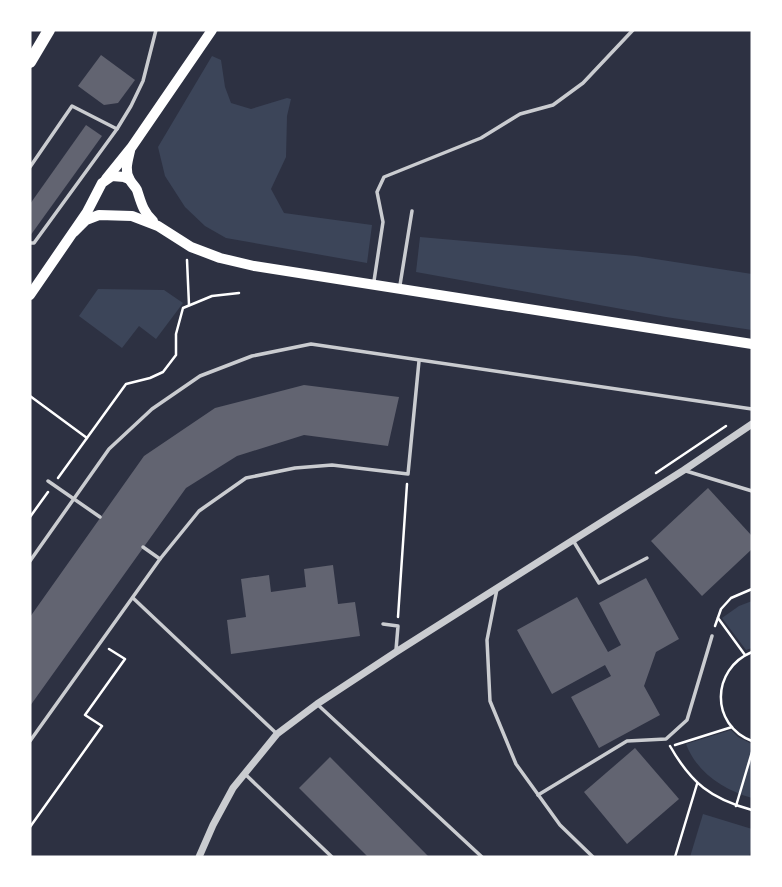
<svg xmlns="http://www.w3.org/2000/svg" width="782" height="887" viewBox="0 0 782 887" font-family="'Open Sans',sans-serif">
	<rect width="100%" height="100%" fill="#2d3142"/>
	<g fill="#3c4559">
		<polygon points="212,56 221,60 225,87 231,103 251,109 287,98 291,99 287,116 286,157 271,189 284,213 372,225 367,263 226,238 205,226 185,207 165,176 158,147"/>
		<polygon points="420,237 636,256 752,274 752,330 666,317 416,272"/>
		<polygon points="98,289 164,290 183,303 156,339 139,326 122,348 79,316"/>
		<polygon points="752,601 752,648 746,650 722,618 739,606"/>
		<path d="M731 730 738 737 752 744V798C724 790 697 773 686 744Z"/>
		<polygon points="703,814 752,829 752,846 749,857 690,857"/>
	</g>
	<g fill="#626471">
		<polygon points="101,55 135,80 118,103 104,105 78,86"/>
		<polygon points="86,125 102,136 30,236 30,204"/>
		<polygon points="304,385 399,397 388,446 304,435 237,456 186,488 30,706 30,617 144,456 215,408"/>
		<polygon points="708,488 752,536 752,549 702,596 651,541"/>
		<polygon points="333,565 338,604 355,602 360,636 231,654 227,620 246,617 241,579 269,575 271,592 306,587 304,569"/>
		<polygon points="646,578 679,639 656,652 644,686 660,715 599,748 571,697 611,676 605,665 552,694 517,630 577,597 608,652 621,645 599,603"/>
		<polygon points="635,748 679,799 627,844 584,792"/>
		<polygon points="330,757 429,857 368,857 299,788"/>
	</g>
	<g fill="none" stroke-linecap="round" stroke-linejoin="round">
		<g stroke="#fff" stroke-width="2.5">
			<polyline points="187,260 189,305"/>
			<polyline points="30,396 87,438"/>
			<polyline points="656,473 726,426"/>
			<polyline points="58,478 126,384 150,378 163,372 176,355 176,334 183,308 212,296 239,293"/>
			<polyline points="30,517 48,492"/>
			<polyline points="398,617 407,484"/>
			<polyline points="718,618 745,655"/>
			<polyline points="715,626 721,609 731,598 752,589"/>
			<path d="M752 652C711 669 710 725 752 741"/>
			<polyline points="675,745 732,727"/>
			<path d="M670 746C691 783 711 799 752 810"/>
			<polyline points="736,806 752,752"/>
			<polyline points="30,827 102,726 85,715 125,659 109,649"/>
			<polyline points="675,857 697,784"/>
		</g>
		<g stroke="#caccd0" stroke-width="3.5">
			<polyline points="30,167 72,106 117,129"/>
			<polyline points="30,243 34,243 117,129 131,106 143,81 156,30"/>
			<polyline points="374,281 383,222 377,192 384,177 481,138 520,114 553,105 583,83 633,30"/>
			<polyline points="400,285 412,211"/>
			<polyline points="686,471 752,491"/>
			<polyline points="48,481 100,517"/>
			<polyline points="574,542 599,583 647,558"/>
			<polyline points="160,559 199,511 246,478 295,468 332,465 408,474 419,361"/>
			<polyline points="30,561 109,449 152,409 200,376 252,356 311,344 752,409"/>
			<polyline points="497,589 487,640 490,701 516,764 560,825 593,857"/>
			<polyline points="133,598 276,733"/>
			<polyline points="383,624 398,626 396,650"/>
			<polyline points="317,704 482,857"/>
			<polyline points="30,741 160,559 143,547"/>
			<polyline points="245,774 332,857"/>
			<polyline points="538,795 627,741 666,739 687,720 712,636"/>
		</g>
		<polyline stroke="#caccd0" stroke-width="7" points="199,857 213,825 233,788 277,734 317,704 396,652 684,470 752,424"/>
		<g stroke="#fff" stroke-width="10">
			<path d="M130 151C128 160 124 171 130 180 132 184 135 186 137 190 141 202 143 212 153 221"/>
			<polyline points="106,179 131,148 212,30"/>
			<polyline points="74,232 86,220 99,215 132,216 158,226 191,247 220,258 254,266 752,344"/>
			<polyline points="30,295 87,212 102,183 112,176 124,177 129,179"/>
		</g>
		<polyline stroke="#fff" stroke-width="12" points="30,62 49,30"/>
	</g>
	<rect width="782" height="887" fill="none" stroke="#ffffff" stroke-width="63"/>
</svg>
